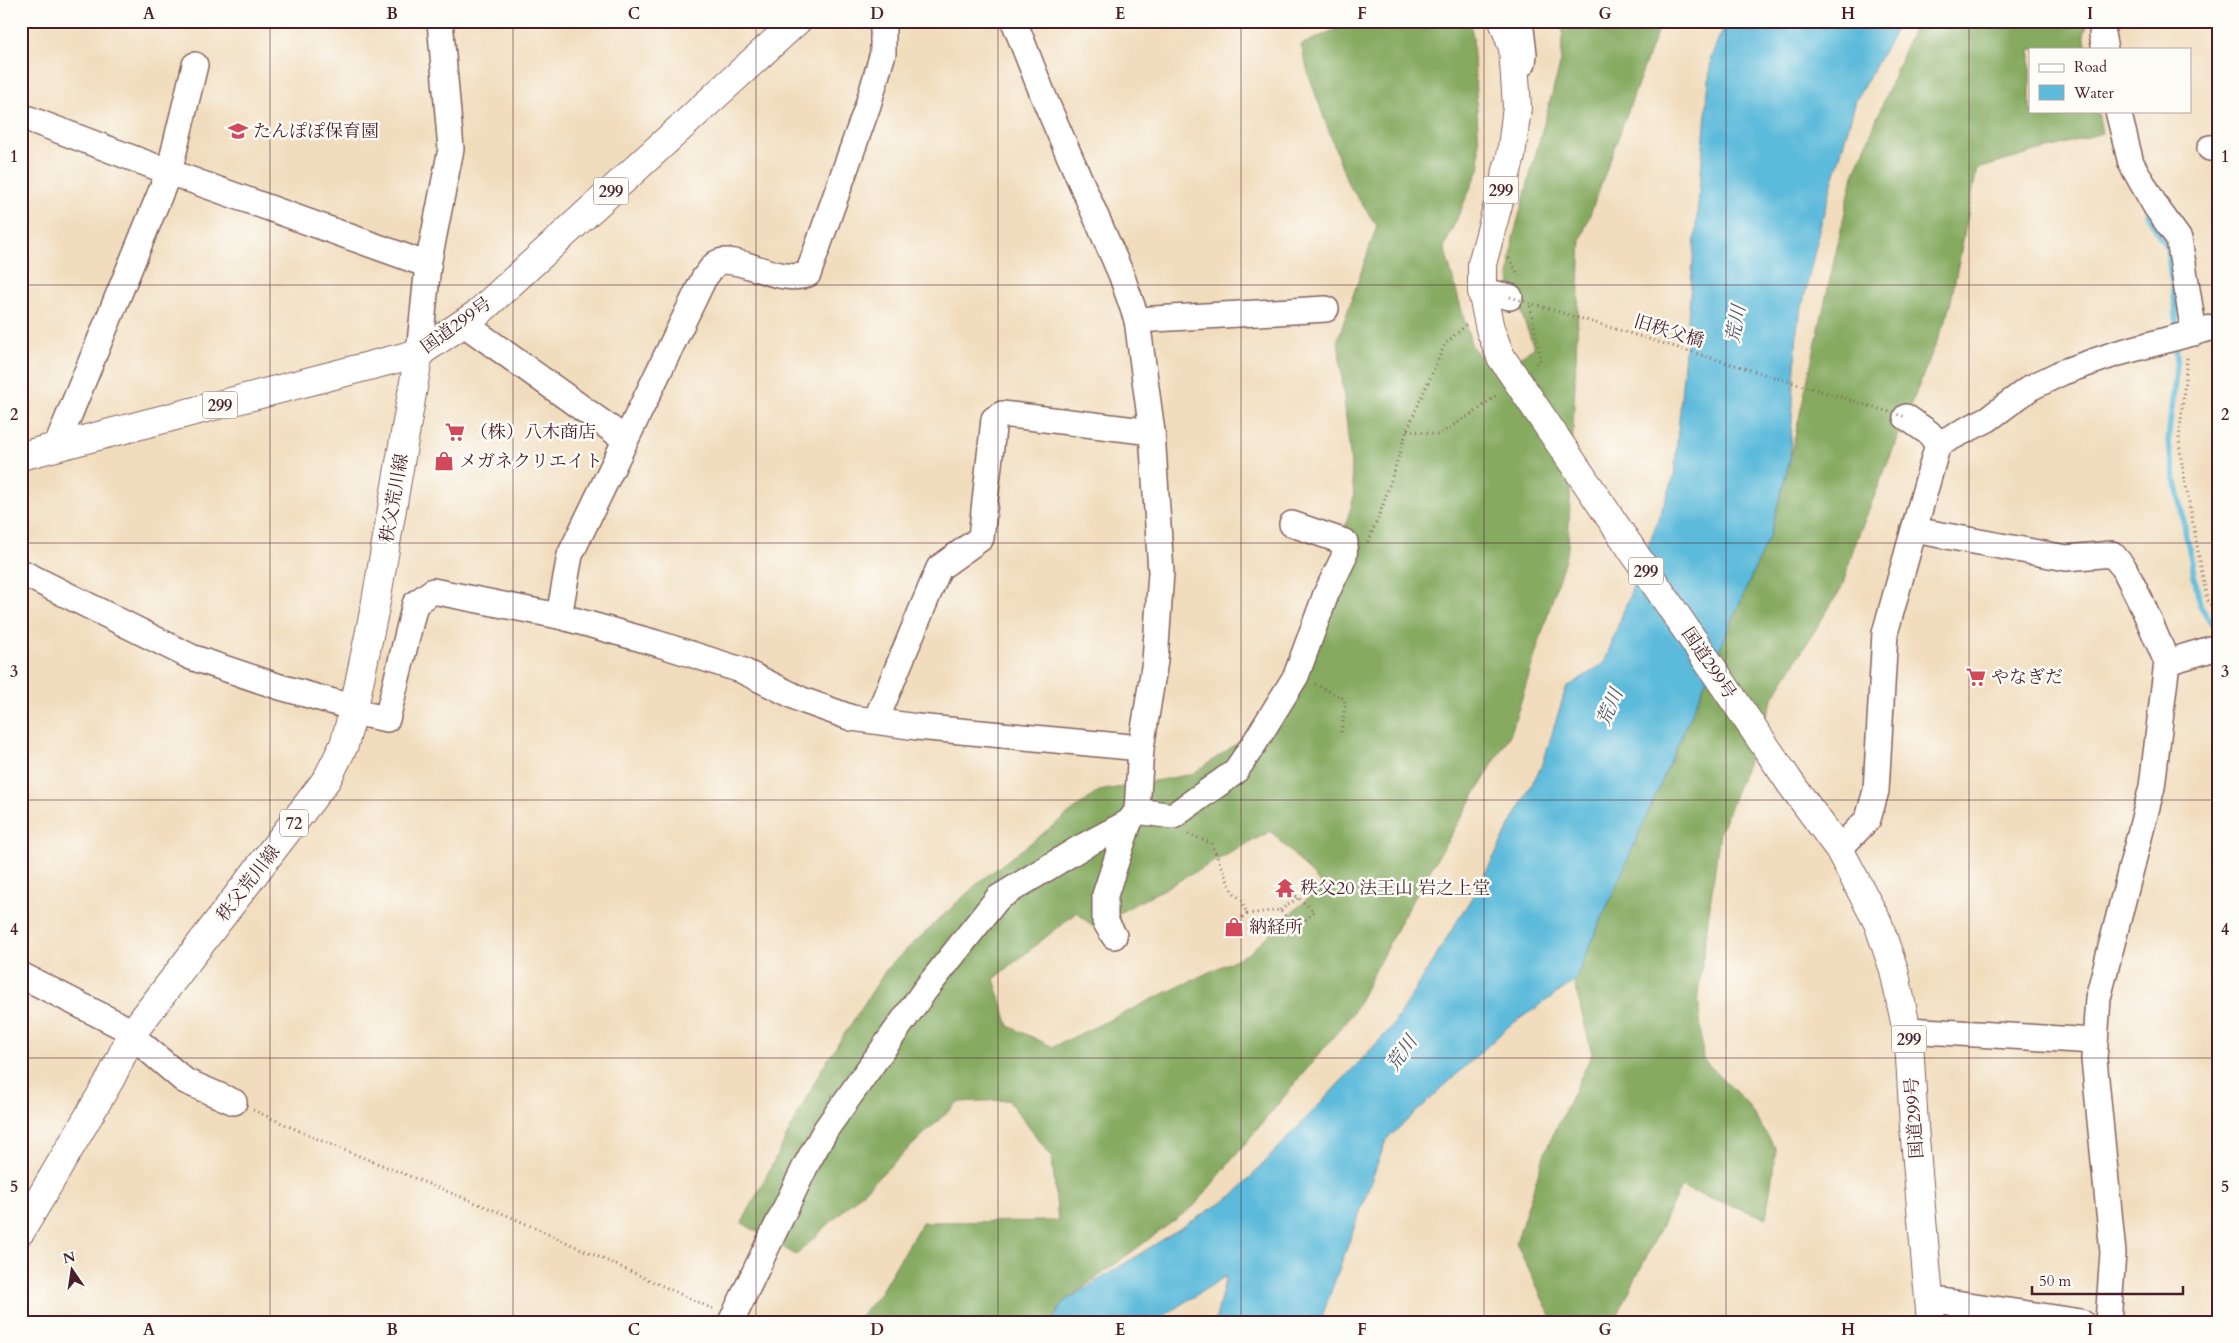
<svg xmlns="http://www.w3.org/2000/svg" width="2239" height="1343" viewBox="0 0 2239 1343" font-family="Cardo,'Noto Serif JP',serif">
	<rect width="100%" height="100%" fill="#fdfcf7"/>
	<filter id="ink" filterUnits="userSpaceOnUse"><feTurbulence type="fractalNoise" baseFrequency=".02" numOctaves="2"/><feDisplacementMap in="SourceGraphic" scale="10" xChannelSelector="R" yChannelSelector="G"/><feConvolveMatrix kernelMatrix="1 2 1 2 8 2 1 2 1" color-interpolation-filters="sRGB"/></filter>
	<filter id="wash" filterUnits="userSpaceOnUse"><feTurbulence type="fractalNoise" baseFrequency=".0096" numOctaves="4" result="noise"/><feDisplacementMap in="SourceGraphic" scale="20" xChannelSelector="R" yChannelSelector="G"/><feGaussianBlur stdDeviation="1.12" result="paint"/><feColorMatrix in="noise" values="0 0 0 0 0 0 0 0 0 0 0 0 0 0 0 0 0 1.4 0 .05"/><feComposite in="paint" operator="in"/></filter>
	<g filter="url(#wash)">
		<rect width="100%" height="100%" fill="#f1ddbd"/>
		<g fill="#85aa60" stroke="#686446" fill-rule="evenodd">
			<path d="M1354 21H1470L1473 38 1480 167 1444 247 1472 347 1494 372 1534 348 1509 279 1513 238 1561 61 1563 21H1661L1581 239 1568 549 1511 733 1402 918 1353 1013 1194 1206 1065 1301 1051 1322H855L878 1296 922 1222 1058 1221 1052 1157 1008 1100 958 1102 796 1255 742 1223 821 1070 888 967 979 882 1099 791 1193 774 1295 703 1354 496 1338 339 1377 226 1348 184 1309 76 1301 45ZM1271 831 1322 885 1249 953 1053 1047 1009 1026 994 979 1077 912 1093 927Z"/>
			<polygon points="1916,21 2088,21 2084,34 2087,49 2030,49 2030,111 2098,111 2102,133 1977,169 1949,311 1855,544 1842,587 1774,696 1720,832 1698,993 1703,1059 1745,1101 1776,1149 1766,1218 1681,1187 1614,1322 1555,1322 1552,1319 1516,1243 1545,1152 1592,1054 1574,982 1770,534 1790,459 1852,180"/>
		</g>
		<polygon fill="#5cbada" stroke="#536c82" points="1726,21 1901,21 1856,100 1822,219 1797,329 1790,459 1770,534 1574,982 1509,1026 1386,1140 1320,1322 1215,1322 1226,1276 1154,1322 1051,1322 1065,1301 1235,1194 1392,1027 1477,889 1543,763 1566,688 1604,663 1674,477 1711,57"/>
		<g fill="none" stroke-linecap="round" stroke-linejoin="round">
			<g stroke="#5cbada" stroke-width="6">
				<polyline points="2147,214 2167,248 2176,308 2176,333"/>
				<polyline points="2176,343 2177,362 2168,441 2200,605 2218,633"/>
			</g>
		</g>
	</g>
	<g filter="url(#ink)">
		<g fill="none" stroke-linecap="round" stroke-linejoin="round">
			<defs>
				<g id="minor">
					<polyline points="1520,21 1524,54 1523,63"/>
					<polyline points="2104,21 2102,34 2105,49"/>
					<polyline points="2118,111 2131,163 2156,207 2179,239 2194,333"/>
					<polyline points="21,116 169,172 428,265"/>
					<polyline points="2210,148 2218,148"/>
					<polyline points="1482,291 1510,297"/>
					<polyline points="1137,320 1326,309"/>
					<polyline points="463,323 625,439"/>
					<polyline points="419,353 428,265 451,149 440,21"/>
					<polyline points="1906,417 1929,433 1938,444"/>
					<polyline points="56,447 169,172 195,65"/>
					<polyline points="1914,530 2066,558 2112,554 2124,568 2141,602 2167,662 2152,787 2098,998 2094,1059 2113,1253 2108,1322"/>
					<polyline points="21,572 191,657 280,687 341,704 353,712 387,719 415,604 433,591 559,616 656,643 741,670 802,700 852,718 917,727 1141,748"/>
					<path d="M559 616 570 555 704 278C708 274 712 266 717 263 737 253 779 286 808 274L868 105 883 53V26L881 21"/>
					<polyline points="2167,662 2218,647"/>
					<polyline points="876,720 939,568 981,538 994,419 1002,414 1152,432"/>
					<polyline points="1137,811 1173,816 1235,772 1254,744 1296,676 1326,594 1344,557 1345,542 1292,524"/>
					<polyline points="1839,849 1868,819 1876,791 1885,633 1938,444 1988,419 2030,388 2063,372 2115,354 2218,326"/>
					<polyline points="1114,936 1105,921 1105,895 1129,822"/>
					<polyline points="21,975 133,1032"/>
					<polyline points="1907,1030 2095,1041"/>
					<polyline points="132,1036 185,1081 234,1102"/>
					<polyline points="1929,1299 2081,1322"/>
					<polyline points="731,1322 806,1165 826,1129 925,990 998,898 1080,848 1129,822 1137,811 1141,748 1155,661 1161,572 1152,432 1137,320 1121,274 1045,100 1014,21"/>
				</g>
				<polyline id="major" points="21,1231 111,1078 133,1032 327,779 344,745 353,712 375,607 419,353"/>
				<g id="highway">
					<polyline points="1501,357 1490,329 1482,291 1482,264 1511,156 1517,107 1513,48 1503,21"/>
					<polyline points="21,456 419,353 477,314 797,21"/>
					<polyline points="1791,784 1839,849 1878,923 1894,970 1909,1041 1914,1127 1931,1322"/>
				</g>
			</defs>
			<use href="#minor" stroke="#84625e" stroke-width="28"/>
			<use href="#major" stroke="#84625e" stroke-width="30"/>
			<use href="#highway" stroke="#84625e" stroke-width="30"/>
			<g stroke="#84625e" stroke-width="3" stroke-dasharray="1 4" stroke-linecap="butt">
				<polyline points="1509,258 1519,276"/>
				<polyline points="1530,306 1541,359 1534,365"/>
				<polyline points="2187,358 2179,440 2181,458 2207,600 2218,614"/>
				<polyline points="1407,430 1438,435 1478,410 1498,394"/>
				<polyline points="1368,542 1383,505 1407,430 1445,344 1466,325"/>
				<polyline points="1315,684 1344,699 1345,706 1341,733"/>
				<polyline points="1188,834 1211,843 1232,891 1242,901 1247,914 1280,910 1290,921 1289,928 1293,933 1314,911 1295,895"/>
				<polyline points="1280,910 1298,898"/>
				<polyline points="1238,920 1247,914"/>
				<polyline points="253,1110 322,1141 511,1217 713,1309"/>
			</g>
			<use href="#minor" stroke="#fff" stroke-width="25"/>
			<use href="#major" stroke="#fff" stroke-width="28"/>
			<use href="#highway" stroke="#fff" stroke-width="28"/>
			<defs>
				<polyline id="highway-bridge" points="1501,357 1791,784"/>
			</defs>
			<use href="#highway-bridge" stroke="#84625e" stroke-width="30" stroke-linecap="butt"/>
			<polyline stroke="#84625e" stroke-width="3" stroke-dasharray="1 4" stroke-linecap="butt" points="1510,297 1906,417"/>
			<use href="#highway-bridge" stroke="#fff" stroke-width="28"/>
		</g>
	</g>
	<path fill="none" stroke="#4a1f2b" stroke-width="1" stroke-opacity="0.55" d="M270 21V1322M513 21V1322M756 21V1322M998 21V1322M1241 21V1322M1484 21V1322M1726 21V1322M1969 21V1322M21 285H2218M21 543H2218M21 800H2218M21 1058H2218"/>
	<defs>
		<symbol id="school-bare" viewBox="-9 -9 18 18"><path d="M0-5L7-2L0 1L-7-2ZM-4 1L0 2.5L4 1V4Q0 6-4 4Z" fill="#d1495b" stroke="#fdfcf7" stroke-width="2.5" paint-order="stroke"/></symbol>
		<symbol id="supermarket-bare" viewBox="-9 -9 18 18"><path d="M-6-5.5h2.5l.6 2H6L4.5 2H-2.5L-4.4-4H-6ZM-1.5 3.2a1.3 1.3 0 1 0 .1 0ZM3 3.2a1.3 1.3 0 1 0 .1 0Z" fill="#d1495b" stroke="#fdfcf7" stroke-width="2.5" paint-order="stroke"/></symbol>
		<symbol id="shop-bare" viewBox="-9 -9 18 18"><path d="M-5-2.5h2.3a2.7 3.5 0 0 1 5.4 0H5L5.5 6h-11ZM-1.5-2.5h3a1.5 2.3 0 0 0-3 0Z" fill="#d1495b" stroke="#fdfcf7" stroke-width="2.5" paint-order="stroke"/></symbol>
		<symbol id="temple-bare" viewBox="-9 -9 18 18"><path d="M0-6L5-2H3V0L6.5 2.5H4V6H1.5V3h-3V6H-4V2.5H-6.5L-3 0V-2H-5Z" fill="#d1495b" stroke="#fdfcf7" stroke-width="2.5" paint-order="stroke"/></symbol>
	</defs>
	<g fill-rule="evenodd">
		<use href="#school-bare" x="224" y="117" width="28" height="28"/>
		<use href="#supermarket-bare" x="441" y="418" width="28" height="28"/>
		<use href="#shop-bare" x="430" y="447" width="28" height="28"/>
		<use href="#supermarket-bare" x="1962" y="663" width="28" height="28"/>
		<use href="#temple-bare" x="1271" y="874" width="28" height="28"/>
		<use href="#shop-bare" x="1220" y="913" width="28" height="28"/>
	</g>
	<g text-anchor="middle" stroke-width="5" stroke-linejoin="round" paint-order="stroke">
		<g fill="#fdfcf7" stroke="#806168" stroke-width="1">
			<rect x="1483.5" y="176.5" width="35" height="27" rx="4"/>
			<rect x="593.5" y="177.5" width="35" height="27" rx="4"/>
			<rect x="202.5" y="391.5" width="35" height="27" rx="4"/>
			<rect x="1628.5" y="557.5" width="35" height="27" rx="4"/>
			<rect x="280" y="809.5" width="28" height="27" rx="4"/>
			<rect x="1891.5" y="1025.5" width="35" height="27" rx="4"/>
		</g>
		<g font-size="16" font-weight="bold" fill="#4a1f2b">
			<text x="1501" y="196">299</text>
			<text x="611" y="197">299</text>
			<text x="220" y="411">299</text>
			<text x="1646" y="577">299</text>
			<text x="294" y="829">72</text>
			<text x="1909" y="1045">299</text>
		</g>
		<g font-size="18" fill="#4a1f2b" stroke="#fdfcf7" text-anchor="start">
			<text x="253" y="137">たんぽぽ保育園</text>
			<text x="470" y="438">（株）八木商店</text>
			<text x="459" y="467">メガネクリエイト</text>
			<text x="1991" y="683">やなぎだ</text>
			<text x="1300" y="894">秩父20 法王山 岩之上堂</text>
			<text x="1249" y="933">納経所</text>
		</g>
		<g font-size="18" fill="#4a1f2b" stroke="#fdfcf7">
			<text transform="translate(456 325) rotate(-36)" y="6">国道299号</text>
			<text transform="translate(1669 331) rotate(17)" y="6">旧秩父橋</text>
			<text transform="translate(394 498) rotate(-80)" y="6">秩父荒川線</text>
			<text transform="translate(1709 663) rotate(56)" y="6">国道299号</text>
			<text transform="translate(248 883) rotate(-52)" y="6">秩父荒川線</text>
			<text transform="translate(1914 1118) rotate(-94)" y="6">国道299号</text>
		</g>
		<g font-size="19" font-style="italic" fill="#505568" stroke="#fdfcf7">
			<text transform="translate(1735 324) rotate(-79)" y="7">荒川</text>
			<text transform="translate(1609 707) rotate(-67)" y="7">荒川</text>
			<text transform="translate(1401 1053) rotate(-55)" y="7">荒川</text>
		</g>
	</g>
	<rect width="2239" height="1343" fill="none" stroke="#fdfcf7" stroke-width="55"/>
	<rect x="2029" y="48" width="162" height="65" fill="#fdfcf7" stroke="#b5a4a5"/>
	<rect x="2039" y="64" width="25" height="8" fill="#ffffff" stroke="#b5a4a5"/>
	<text x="2074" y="72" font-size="15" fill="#4a1f2b">Road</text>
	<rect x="2039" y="85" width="25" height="15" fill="#5cbada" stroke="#b5a4a5"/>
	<text x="2074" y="98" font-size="15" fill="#4a1f2b">Water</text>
	<g transform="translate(72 1270) rotate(347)" stroke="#fdfcf7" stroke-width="4" paint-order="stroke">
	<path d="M0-4L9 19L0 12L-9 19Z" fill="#4a1f2b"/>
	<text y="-8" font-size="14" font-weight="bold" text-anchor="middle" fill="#4a1f2b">N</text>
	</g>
	<path d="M2032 1286v8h151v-8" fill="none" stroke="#4a1f2b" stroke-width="2.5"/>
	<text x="2039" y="1286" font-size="15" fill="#4a1f2b" stroke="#fdfcf7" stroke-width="4" paint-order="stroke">50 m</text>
	<rect x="28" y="28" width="2184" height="1288" fill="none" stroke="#4a1f2b" stroke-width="2"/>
	<g font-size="16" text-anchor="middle" font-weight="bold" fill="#4a1f2b">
		<text x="149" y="19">A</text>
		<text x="392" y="19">B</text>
		<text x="634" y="19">C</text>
		<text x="877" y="19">D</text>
		<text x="1120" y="19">E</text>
		<text x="1362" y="19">F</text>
		<text x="1605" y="19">G</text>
		<text x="1848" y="19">H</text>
		<text x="2090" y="19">I</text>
		<text x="14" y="162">1</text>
		<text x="2225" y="162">1</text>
		<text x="14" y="420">2</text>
		<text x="2225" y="420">2</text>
		<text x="14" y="677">3</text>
		<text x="2225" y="677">3</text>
		<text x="14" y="935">4</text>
		<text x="2225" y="935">4</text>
		<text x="14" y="1192">5</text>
		<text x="2225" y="1192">5</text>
		<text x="149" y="1335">A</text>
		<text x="392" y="1335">B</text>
		<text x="634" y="1335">C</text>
		<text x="877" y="1335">D</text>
		<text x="1120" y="1335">E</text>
		<text x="1362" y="1335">F</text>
		<text x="1605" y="1335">G</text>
		<text x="1848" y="1335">H</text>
		<text x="2090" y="1335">I</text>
	</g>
</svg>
